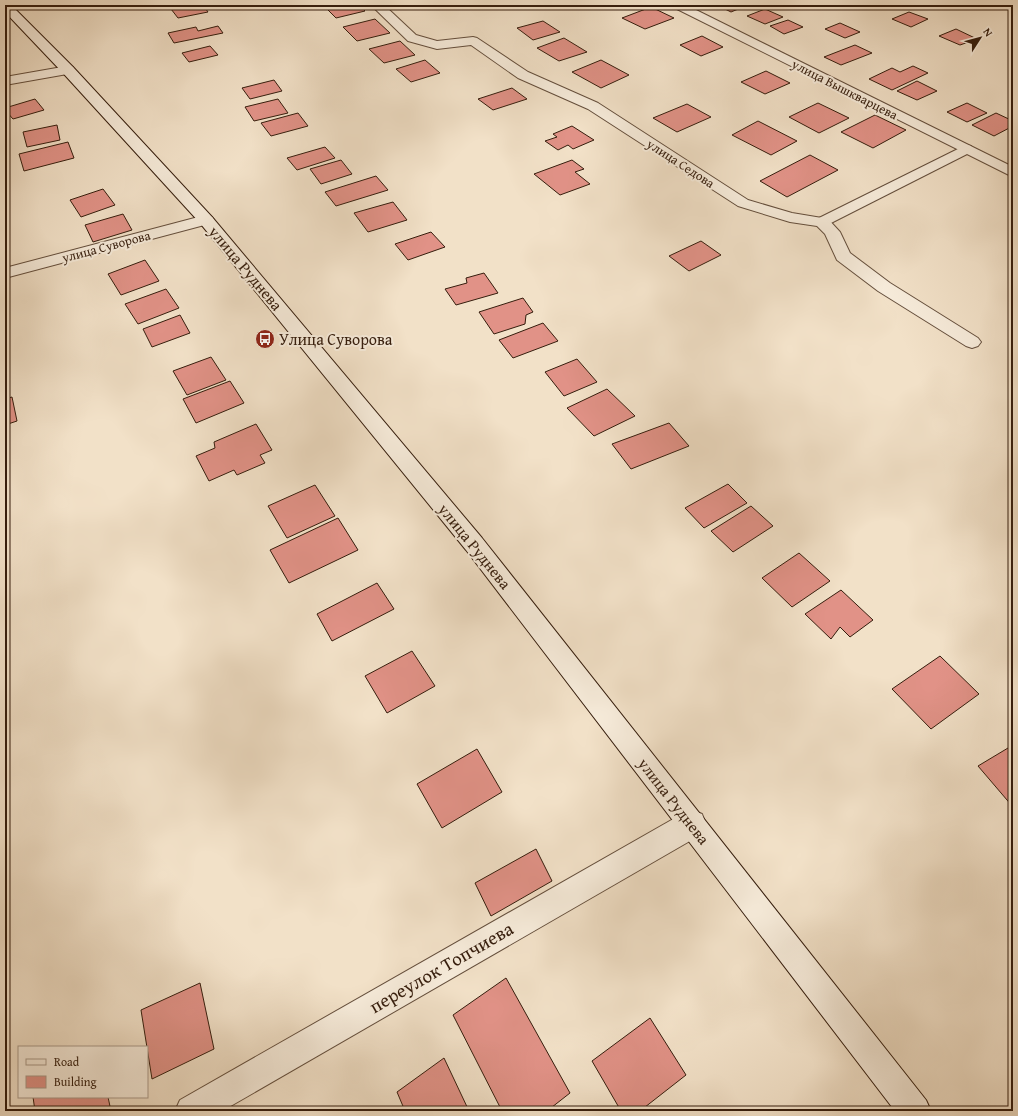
<svg xmlns="http://www.w3.org/2000/svg" width="1018" height="1116" viewBox="0 0 1018 1116" font-family="'Gentium Book Plus',serif">
	<rect width="100%" height="100%" fill="#f2e1c8"/>
	<filter id="stains"><feTurbulence type="fractalNoise" baseFrequency=".005" numOctaves="4"/><feColorMatrix values="0 0 0 0 .2 0 0 0 0 .09 0 0 0 0 .02 0 0 0 .5 -.17"/></filter>
	<radialGradient id="worn" r=".72"><stop offset=".6" stop-color="#630" stop-opacity="0"/><stop offset="1" stop-color="#630" stop-opacity=".3"/></radialGradient>
	<g fill="#e19287" stroke="#351d0d">
		<polygon points="189,5 203,5 208,12 178,18 171,9"/>
		<polygon points="323,5 359,5 365,11 336,18"/>
		<polygon points="717,5 748,5 731,12"/>
		<polygon points="651,7 674,18 645,29 622,18"/>
		<polygon points="765,9 783,17 765,24 747,16"/>
		<polygon points="909,12 928,19 911,27 892,19"/>
		<polygon points="375,19 390,33 357,41 343,27"/>
		<polygon points="788,20 803,27 784,34 770,26"/>
		<polygon points="543,21 560,32 533,40 517,28"/>
		<polygon points="840,23 860,32 845,38 825,29"/>
		<polygon points="218,26 223,33 174,43 168,33 196,27 198,31"/>
		<polygon points="956,29 977,39 960,45 939,36"/>
		<polygon points="702,36 723,47 701,56 680,45"/>
		<polygon points="564,38 587,52 559,61 537,48"/>
		<polygon points="400,41 415,55 384,63 369,49"/>
		<polygon points="855,45 872,53 841,65 824,57"/>
		<polygon points="210,46 218,55 189,62 182,53"/>
		<polygon points="425,60 440,73 411,82 396,69"/>
		<polygon points="601,60 629,75 601,88 572,72"/>
		<polygon points="913,66 928,73 892,90 869,79 892,68 900,72"/>
		<polygon points="766,71 790,83 765,94 741,82"/>
		<polygon points="274,80 282,91 250,99 242,88"/>
		<polygon points="917,81 937,91 917,100 897,91"/>
		<polygon points="512,88 527,99 493,110 478,99"/>
		<polygon points="35,99 44,110 13,119 5,110 5,108"/>
		<polygon points="278,99 288,113 254,121 245,107"/>
		<polygon points="818,103 849,118 819,133 789,117"/>
		<polygon points="967,103 987,113 967,122 947,112"/>
		<polygon points="687,104 711,117 677,132 653,118"/>
		<polygon points="298,113 308,126 271,136 261,123"/>
		<polygon points="996,113 1013,121 1013,126 994,136 972,125"/>
		<polygon points="875,115 906,130 873,148 841,132"/>
		<polygon points="758,121 797,141 771,155 732,135"/>
		<polygon points="57,125 60,140 27,147 23,132"/>
		<polygon points="572,126 594,140 573,149 568,145 558,150 545,141 557,137 553,134"/>
		<polygon points="68,142 74,158 24,171 19,154"/>
		<polygon points="325,147 335,158 297,170 287,158"/>
		<polygon points="810,155 838,170 787,197 760,181"/>
		<polygon points="341,160 352,174 321,184 310,169"/>
		<polygon points="572,160 584,169 575,172 590,184 560,195 534,174"/>
		<polygon points="376,176 388,190 336,206 325,192"/>
		<polygon points="103,189 115,205 81,217 70,200"/>
		<polygon points="393,202 407,220 368,232 354,213"/>
		<polygon points="123,214 132,230 93,242 85,225"/>
		<polygon points="431,232 445,247 408,260 395,244"/>
		<polygon points="701,241 721,255 689,271 669,256"/>
		<polygon points="145,260 159,281 121,295 108,274"/>
		<polygon points="484,273 498,293 456,305 445,289 467,283 466,278"/>
		<polygon points="166,289 179,308 138,324 125,304"/>
		<polygon points="523,298 533,312 526,315 525,324 494,334 479,312"/>
		<polygon points="180,315 190,333 152,347 143,329"/>
		<polygon points="543,323 558,341 513,358 499,340"/>
		<polygon points="211,357 226,380 187,395 173,371"/>
		<polygon points="577,359 597,382 564,396 545,372"/>
		<polygon points="230,381 244,403 196,423 183,399"/>
		<polygon points="607,389 635,416 594,436 567,408"/>
		<polygon points="12,397 17,421 5,425 5,399"/>
		<polygon points="669,423 689,446 631,469 612,444"/>
		<polygon points="256,424 272,450 260,455 265,463 237,475 234,470 209,481 196,456 215,448 214,442"/>
		<polygon points="728,484 747,503 704,528 685,508"/>
		<polygon points="315,485 335,516 287,538 268,506"/>
		<polygon points="751,506 773,526 733,552 711,531"/>
		<polygon points="338,518 358,550 289,583 270,550"/>
		<polygon points="799,553 830,581 792,607 762,578"/>
		<polygon points="377,583 394,609 332,641 317,614"/>
		<polygon points="841,590 873,620 850,637 840,627 831,639 805,614"/>
		<polygon points="412,651 435,686 387,713 365,676"/>
		<polygon points="940,656 979,694 931,729 892,689"/>
		<polygon points="1013,745 1013,807 978,766"/>
		<polygon points="477,749 502,792 442,828 417,784"/>
		<polygon points="536,849 552,881 491,916 475,883"/>
		<polygon points="506,978 570,1093 547,1111 502,1111 453,1015"/>
		<polygon points="200,983 214,1049 152,1079 141,1010"/>
		<polygon points="650,1018 686,1075 640,1111 621,1111 592,1061"/>
		<polygon points="444,1058 469,1111 405,1111 397,1092"/>
		<polygon points="33,1097 108,1097 111,1111 35,1111"/>
	</g>
	<g fill="none" stroke-linecap="round" stroke-linejoin="round">
		<defs>
			<polygon id="lane" points="966,145 971,146 972,149 971,152 827,225 822,226 817,225 815,222 817,219"/>
			<g id="street">
				<polygon points="371,5 384,5 416,35 437,41 473,37 477,38 528,72 598,103 748,200 792,213 828,219 840,232 850,253 890,283 978,338 981,342 978,346 972,348 966,346 878,291 837,260 825,234 817,226 790,222 738,206 588,109 518,78 471,45 437,49 408,41"/>
				<polygon points="671,5 686,5 1013,167 1013,177 673,7"/>
				<polygon points="1001,5 1013,5 1013,10 1003,7"/>
				<polygon points="68,66 73,67 74,70 73,73 5,85 5,77"/>
				<polygon points="206,215 212,217 214,220 212,223 5,278 5,268"/>
				<polygon points="692,810 702,814 706,824 702,834 222,1111 175,1111 180,1100 682,814"/>
			</g>
			<polygon id="secondary" points="5,5 11,5 73,67 212,217 482,538 926,1100 931,1111 895,1111 466,550 200,223 63,73 5,12"/>
		</defs>
		<use href="#lane" stroke="#644e3c" stroke-width="2"/>
		<use href="#street" stroke="#644e3c" stroke-width="2"/>
		<use href="#secondary" stroke="#351d0d" stroke-width="2"/>
		<use href="#lane" fill="#f7ecdb" fill-rule="evenodd"/>
		<use href="#street" fill="#f7ecdb" fill-rule="evenodd"/>
		<use href="#secondary" fill="#f7ecdb" fill-rule="evenodd"/>
	</g>
	<defs>
		<symbol id="bus-disc" viewBox="-11 -11 22 22"><circle r="9.5" fill="#8f2418" stroke="#f7ecdb"/><path d="M-5-6H5V4H4V6H2V4H-2V6H-4V4H-5ZM-3.5-4V0h7V-4ZM-3.5 1.2v1.5H-2V1.2ZM2 1.2v1.5H3.5V1.2Z" fill="#fff"/></symbol>
	</defs>
	<g fill-rule="evenodd">
		<use href="#bus-disc" x="254" y="328" width="22" height="22"/>
	</g>
	<g text-anchor="middle" stroke-width="4" stroke-linejoin="round" paint-order="stroke">
		<g font-size="13" fill="#351d0d" stroke="#f7ecdb">
			<text transform="translate(845 89) rotate(27)" y="5">улица Вышкварцева</text>
			<text transform="translate(681 163) rotate(33)" y="5">улица Седова</text>
			<text transform="translate(106 246) rotate(-15)" y="5">улица Суворова</text>
		</g>
		<g font-size="16" fill="#351d0d" stroke="#f7ecdb">
			<text transform="translate(246 268) rotate(50)" y="6">улица Руднева</text>
			<text transform="translate(475 546) rotate(51)" y="6">улица Руднева</text>
			<text transform="translate(674 801) rotate(52)" y="6">улица Руднева</text>
		</g>
		<g font-size="16" fill="#351d0d" stroke="#f7ecdb" text-anchor="start">
			<text x="279" y="345">Улица Суворова</text>
		</g>
		<g font-size="19" fill="#351d0d" stroke="#f7ecdb">
			<text transform="translate(441 967) rotate(-30)" y="7">переулок Топчиева</text>
		</g>
	</g>
	<rect width="1018" height="1116" fill="none" stroke="#f2e1c8" stroke-width="20"/>
	<rect x="6" y="6" width="1006" height="1104" fill="none" stroke="#351d0d" stroke-width="2"/>
	<rect x="10" y="10" width="998" height="1096" fill="none" stroke="#351d0d"/>
	<rect x="18" y="1046" width="130" height="52" fill="#f7ecdb" stroke="#a99989"/>
	<rect x="26" y="1059" width="20" height="6" fill="#f7ecdb" stroke="#a99989"/>
	<text x="54" y="1066" font-size="12" fill="#351d0d">Road</text>
	<rect x="26" y="1076" width="20" height="12" fill="#e19287" stroke="#a99989"/>
	<text x="54" y="1086" font-size="12" fill="#351d0d">Building</text>
	<g transform="translate(980 38) rotate(54)" stroke="#f7ecdb" stroke-width="3" paint-order="stroke">
	<path d="M0-3L7 15L0 10L-7 15Z" fill="#351d0d"/>
	<text y="-6" font-size="11" font-weight="bold" text-anchor="middle" fill="#351d0d">N</text>
	</g>
	<rect width="100%" height="100%" filter="url(#stains)"/>
	<rect width="100%" height="100%" fill="url(#worn)"/>
</svg>
